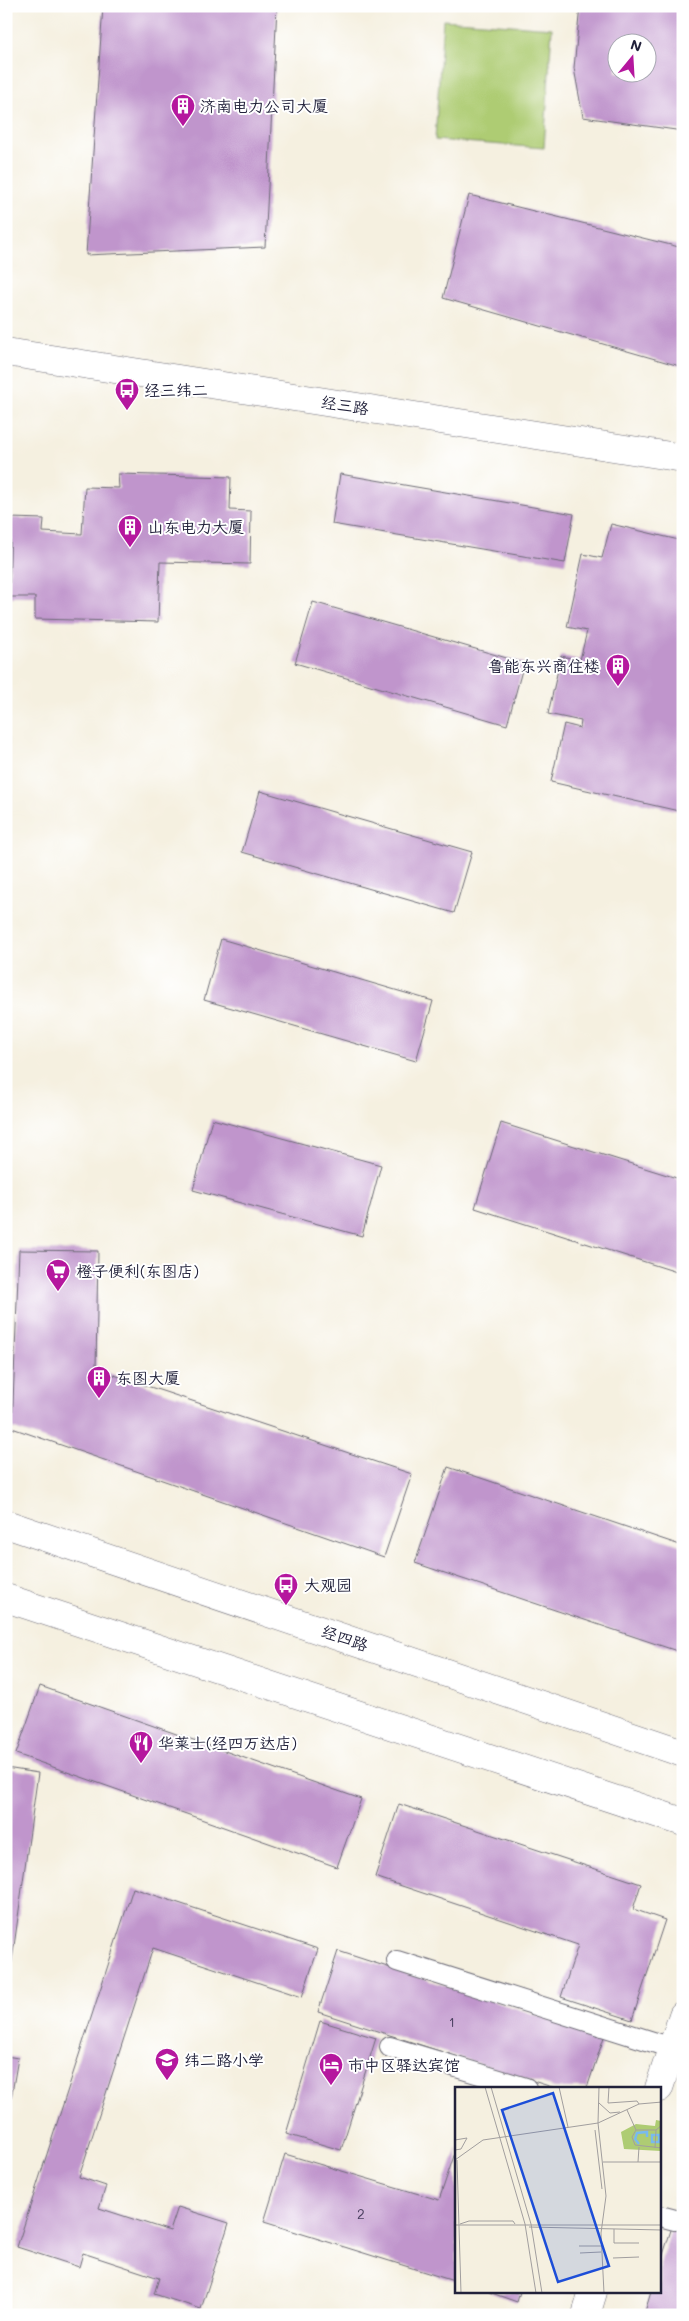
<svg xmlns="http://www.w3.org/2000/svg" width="689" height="2321" viewBox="0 0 689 2321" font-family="Mali,'LXGW WenKai TC',sans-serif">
	<rect width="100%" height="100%" fill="#fff"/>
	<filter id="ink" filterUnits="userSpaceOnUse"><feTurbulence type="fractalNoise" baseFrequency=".02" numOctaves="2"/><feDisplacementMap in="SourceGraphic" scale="10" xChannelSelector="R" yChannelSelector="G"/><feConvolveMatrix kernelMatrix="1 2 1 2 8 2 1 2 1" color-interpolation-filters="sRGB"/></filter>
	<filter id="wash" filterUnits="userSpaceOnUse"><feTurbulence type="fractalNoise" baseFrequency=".0096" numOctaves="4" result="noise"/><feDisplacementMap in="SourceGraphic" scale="20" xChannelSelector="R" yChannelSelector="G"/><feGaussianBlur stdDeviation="1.12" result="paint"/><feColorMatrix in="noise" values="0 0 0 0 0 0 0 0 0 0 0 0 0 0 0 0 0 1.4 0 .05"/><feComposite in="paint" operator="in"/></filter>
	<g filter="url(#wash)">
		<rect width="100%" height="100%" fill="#f5f0e0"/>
		<polygon fill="#aecc73" stroke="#687757" points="443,20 552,28 544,148 435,140"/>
		<g id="blocks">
			<g fill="#c095cc" fill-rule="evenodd">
				<polygon points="103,6 277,6 265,247 86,255"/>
				<path d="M580 6 683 8V131L583 117 574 68ZM616 42H646V72H616Z"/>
				<polygon points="469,195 683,248 683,367 443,298"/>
				<polygon points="118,474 231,477 230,510 251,511 250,564 160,562 158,622 35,619 35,597 9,597 11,518 44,519 43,532 82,534 85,487 119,488"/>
				<polygon points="340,474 574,514 565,563 332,524"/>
				<polygon points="611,524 683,541 683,812 551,782 564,724 580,728 581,721 548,714 561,656 580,660 587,631 567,627 583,554 602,558"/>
				<polygon points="313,602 524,663 507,725 295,663"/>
				<polygon points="260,791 472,852 454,913 242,852"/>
				<polygon points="221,939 433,1001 416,1061 204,1000"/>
				<polygon points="212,1119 381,1165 362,1236 193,1190"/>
				<polygon points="501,1123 683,1180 683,1274 475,1208"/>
				<polygon points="19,1250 98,1251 96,1369 412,1474 384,1557 12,1428"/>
				<polygon points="448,1467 683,1546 683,1653 415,1563"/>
				<polygon points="40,1686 361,1799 337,1867 16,1754"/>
				<polygon points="6,1768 38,1773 10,1975 6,1974"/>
				<polygon points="399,1804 641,1884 633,1909 665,1920 632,2020 561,1997 578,1945 375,1877"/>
				<polygon points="133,1888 318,1949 302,1997 153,1948 79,2177 106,2186 99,2208 170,2231 178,2207 229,2223 201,2309 154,2294 159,2278 83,2253 79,2267 17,2247"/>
				<polygon points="338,1951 604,2037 587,2088 555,2088 318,2012"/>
				<polygon points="320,2021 376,2038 341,2150 286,2134"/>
				<polygon points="6,2056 18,2058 7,2122 6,2122"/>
				<polygon points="477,2081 500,2088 475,2088"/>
				<polygon points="457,2147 457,2282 264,2222 285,2154 439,2200"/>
				<polygon points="682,2196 683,2315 644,2315 651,2292 660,2292 660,2264"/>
				<polygon points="489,2292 520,2292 517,2302"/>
			</g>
		</g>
	</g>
	<g filter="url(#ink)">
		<use href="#blocks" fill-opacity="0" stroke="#6c6a75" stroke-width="1"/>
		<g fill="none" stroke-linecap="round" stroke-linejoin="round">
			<defs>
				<g id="lane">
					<polyline points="397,1961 672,2048"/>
					<polyline points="390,2047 526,2088"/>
					<polyline points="660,2216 675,2220"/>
				</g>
				<g id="secondary">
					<polyline points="6,352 683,458"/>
					<polyline points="6,1524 683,1753"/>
					<polyline points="6,1598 683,1822"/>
					<polyline points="659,2088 683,2015"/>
					<polyline points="586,2315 593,2292"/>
				</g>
			</defs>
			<use href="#lane" stroke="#6c6a75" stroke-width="22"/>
			<use href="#secondary" stroke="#6c6a75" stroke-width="29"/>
			<use href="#lane" stroke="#fff" stroke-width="20"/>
			<use href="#secondary" stroke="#fff" stroke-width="28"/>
		</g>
	</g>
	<defs>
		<symbol id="building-pin" viewBox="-11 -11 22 30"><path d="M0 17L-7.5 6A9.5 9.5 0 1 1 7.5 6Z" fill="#b5179e" stroke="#fff"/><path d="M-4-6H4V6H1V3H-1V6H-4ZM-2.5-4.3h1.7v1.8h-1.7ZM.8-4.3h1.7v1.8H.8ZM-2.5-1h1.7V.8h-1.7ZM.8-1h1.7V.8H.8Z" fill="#fff"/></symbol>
		<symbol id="bus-pin" viewBox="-11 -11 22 30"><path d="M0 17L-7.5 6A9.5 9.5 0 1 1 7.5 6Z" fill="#b5179e" stroke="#fff"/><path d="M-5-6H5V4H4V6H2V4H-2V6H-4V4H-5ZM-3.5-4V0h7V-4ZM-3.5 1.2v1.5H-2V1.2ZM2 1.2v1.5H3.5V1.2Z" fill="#fff"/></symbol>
		<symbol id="supermarket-pin" viewBox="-11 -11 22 30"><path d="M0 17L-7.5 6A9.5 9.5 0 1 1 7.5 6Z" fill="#b5179e" stroke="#fff"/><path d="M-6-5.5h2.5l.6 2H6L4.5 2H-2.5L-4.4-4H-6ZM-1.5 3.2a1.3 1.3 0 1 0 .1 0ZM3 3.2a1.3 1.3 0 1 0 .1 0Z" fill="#fff"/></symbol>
		<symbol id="restaurant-pin" viewBox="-11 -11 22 30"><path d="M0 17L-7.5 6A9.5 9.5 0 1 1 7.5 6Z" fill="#b5179e" stroke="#fff"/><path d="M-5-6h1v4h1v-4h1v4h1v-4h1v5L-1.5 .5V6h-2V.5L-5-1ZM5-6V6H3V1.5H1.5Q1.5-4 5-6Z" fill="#fff"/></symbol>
		<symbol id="school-pin" viewBox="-11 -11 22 30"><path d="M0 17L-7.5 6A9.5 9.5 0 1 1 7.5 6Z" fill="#b5179e" stroke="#fff"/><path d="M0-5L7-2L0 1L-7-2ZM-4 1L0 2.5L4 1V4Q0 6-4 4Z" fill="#fff"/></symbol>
		<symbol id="hotel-pin" viewBox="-11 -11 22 30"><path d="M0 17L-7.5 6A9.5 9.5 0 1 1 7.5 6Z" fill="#b5179e" stroke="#fff"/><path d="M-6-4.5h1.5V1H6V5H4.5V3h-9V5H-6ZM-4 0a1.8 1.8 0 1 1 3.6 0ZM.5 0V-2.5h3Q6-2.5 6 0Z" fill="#fff"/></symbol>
	</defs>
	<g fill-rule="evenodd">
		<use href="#building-pin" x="169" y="92" width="28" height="38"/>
		<use href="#bus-pin" x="113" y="376" width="28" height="38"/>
		<use href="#building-pin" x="116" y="513" width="28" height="38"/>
		<use href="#building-pin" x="604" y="652" width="28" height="38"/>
		<use href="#supermarket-pin" x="44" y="1257" width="28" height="38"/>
		<use href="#building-pin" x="85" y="1364" width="28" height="38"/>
		<use href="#bus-pin" x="272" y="1571" width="28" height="38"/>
		<use href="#restaurant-pin" x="127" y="1729" width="28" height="38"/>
		<use href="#school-pin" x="153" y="2046" width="28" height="38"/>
		<use href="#hotel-pin" x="317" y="2051" width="28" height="38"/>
	</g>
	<g text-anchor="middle" stroke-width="4" stroke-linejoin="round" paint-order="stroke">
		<g font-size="14" fill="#4a3f5f">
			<text x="452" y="2027">1</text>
			<text x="361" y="2219">2</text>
		</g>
		<g font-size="16" fill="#22223b" stroke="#fff" text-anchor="start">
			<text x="200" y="112">济南电力公司大厦</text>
			<text x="144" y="396">经三纬二</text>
			<text x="148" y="533">山东电力大厦</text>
			<text x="600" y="672" text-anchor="end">鲁能东兴商住楼</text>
			<text x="76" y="1277">橙子便利(东图店)</text>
			<text x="116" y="1384">东图大厦</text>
			<text x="304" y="1591">大观园</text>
			<text x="158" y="1749">华莱士(经四万达店)</text>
			<text x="184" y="2066">纬二路小学</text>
			<text x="348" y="2071">市中区驿达宾馆</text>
		</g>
		<g font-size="16" fill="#22223b" stroke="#fff">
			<text transform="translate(345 405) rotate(9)" y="6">经三路</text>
			<text transform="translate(345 1638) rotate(19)" y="6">经四路</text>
		</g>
	</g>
	<g transform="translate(455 2087)">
		<rect width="206" height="206" fill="#f5f0e0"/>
		<path d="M201 33 206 34V64L169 62 166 45 181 37 200 39Z" fill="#aecc73"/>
		<path fill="none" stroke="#79baee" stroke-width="2.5" d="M197 48H204V55H197ZM184 57 180 52 182 46 192 45V50"/>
		<path fill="none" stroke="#a19e9e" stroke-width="1" d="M30 0 70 137 81 206M36 0 76 137 87 206M104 0 113 40M144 0 143 36 151 109 146 146 149 206M154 0 153 16 182 14 184 17M165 0H182M144 16 155 26 165 25M172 23 181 43M140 43 147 102M181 43 177 50 180 58 207 61M181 43H201L207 38M0 53 12 51 6 62 0 63M200 61 201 43M0 73 28 53 143 36 184 17 207 15M2 73 6 206M148 75H207M183 75 184 60M5 137 14 134H58L60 137M0 138H207M74 140 207 143M159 142V156H184M124 159H146M125 166 146 165M158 171 184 170"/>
		<path fill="#1d4ed8" fill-opacity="0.15" stroke="#1d4ed8" stroke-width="2.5" d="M98 6 154 179 103 195 47 23Z"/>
		<rect width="206" height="206" fill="none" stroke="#22223b" stroke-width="2.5"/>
	</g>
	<rect width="689" height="2321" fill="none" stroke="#fff" stroke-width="25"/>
	<g transform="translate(632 58) rotate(18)"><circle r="24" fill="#ffffff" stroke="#a7a7b1"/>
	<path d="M0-4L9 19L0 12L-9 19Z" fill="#b5179e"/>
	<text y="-8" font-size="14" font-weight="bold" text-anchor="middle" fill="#22223b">N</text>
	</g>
</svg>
